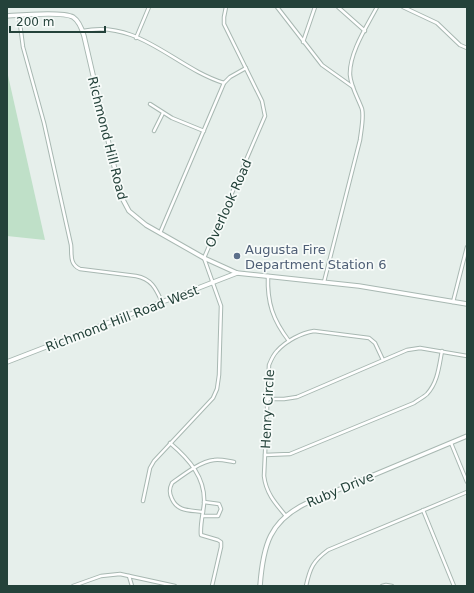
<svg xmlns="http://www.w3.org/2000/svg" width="474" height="593" viewBox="0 0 474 593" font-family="'DejaVu Sans',sans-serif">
	<rect width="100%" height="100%" fill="#e6efeb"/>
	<polygon fill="#bfe0c8" points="7,71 45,240 7,236"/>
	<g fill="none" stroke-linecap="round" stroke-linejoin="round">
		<defs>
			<g id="minor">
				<polyline points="277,7 322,65 353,87"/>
				<polyline points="338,7 365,31"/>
				<polyline points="403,7 437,23 460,45 467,48"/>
				<path d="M19 16 23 47 44 123 71 245C72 254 69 264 80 269L136 276C152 279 156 289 162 302"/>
				<path d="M83 31C139 19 175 68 224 83"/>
				<polyline points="136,38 149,7"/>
				<polyline points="303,42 315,7"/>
				<polyline points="150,104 172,118 204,131"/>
				<polyline points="154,131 163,113"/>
				<polyline points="160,233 224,83 230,77 246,68"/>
				<path d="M268 276C267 303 273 320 289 341"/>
				<path d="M324 282 360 140C361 131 364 118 362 109 358 98 351 87 350 75 349 53 367 26 377 7"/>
				<polyline points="453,302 467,247"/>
				<polyline points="267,399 284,399 297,397 407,350 420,348 467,356"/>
				<path d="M170 443C189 459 206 478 204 504 203 514 200 525 201 535L218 540 221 542V547L212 586"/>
				<polyline points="451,443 467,482"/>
				<path d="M265 455 290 454 414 403C418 400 424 397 427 394 438 382 439 366 442 351"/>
				<polyline points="143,501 150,468 154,461 213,398 217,389 219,375 221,306 204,258 265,116 262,101 224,24 224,17 226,7"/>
				<polyline points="423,510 454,586"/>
				<path d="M203 512C190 510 178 512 172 499 169 493 169 489 172 483 183 475 201 461 214 460 221 459 227 461 234 462"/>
				<polyline points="203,516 218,516 221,509 219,504 204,502"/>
				<path d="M286 516C275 503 266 493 264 476L269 365C271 360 274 354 277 351 286 341 301 333 314 331L369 338 375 343 383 360"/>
				<polyline points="129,576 132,586"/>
				<polyline points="73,586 101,576 120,574 175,586"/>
				<path d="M306 586C310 568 313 561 328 550L467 492"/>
				<polyline points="382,586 386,585 392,586"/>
			</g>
			<g id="tertiary">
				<path d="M7 16C21 15 62 11 73 17 79 21 82 29 84 36L121 196 129 211 146 225 204 258 237 273 359 286 467 304"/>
				<polyline points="7,362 237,273"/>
				<path d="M260 586C263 546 269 520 309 502L467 436"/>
			</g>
		</defs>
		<use href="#minor" stroke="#a8b8b2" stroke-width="4.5"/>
		<use href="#tertiary" stroke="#a8b8b2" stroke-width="5.5"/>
		<use href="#minor" stroke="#fff" stroke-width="2.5"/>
		<use href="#tertiary" stroke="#fff" stroke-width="3.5"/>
	</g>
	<circle fill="#5c6f8a" stroke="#f7fbf9" stroke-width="1.5" cx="237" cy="256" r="4"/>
	<g text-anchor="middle" stroke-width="3.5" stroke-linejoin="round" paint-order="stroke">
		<g font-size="13" fill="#24423a" stroke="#f7fbf9">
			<text transform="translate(108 138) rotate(76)" y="5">Richmond Hill Road</text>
			<text transform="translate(228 203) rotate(-66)" y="5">Overlook Road</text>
			<text transform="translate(122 318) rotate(-21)" y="5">Richmond Hill Road West</text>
			<text transform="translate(267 409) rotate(-87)" y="5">Henry Circle</text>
			<text transform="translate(340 489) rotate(-23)" y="5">Ruby Drive</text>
		</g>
		<g font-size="13" fill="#4e5e75" stroke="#f7fbf9" text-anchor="start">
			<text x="245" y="254">Augusta Fire<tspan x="245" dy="15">Department Station 6</tspan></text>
		</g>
	</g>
	<rect width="474" height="593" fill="none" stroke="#24423a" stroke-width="16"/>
	<path d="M10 26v6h95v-6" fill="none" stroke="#24423a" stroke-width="2"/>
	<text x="16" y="26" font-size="12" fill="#24423a" stroke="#f7fbf9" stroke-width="3" paint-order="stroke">200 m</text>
</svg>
